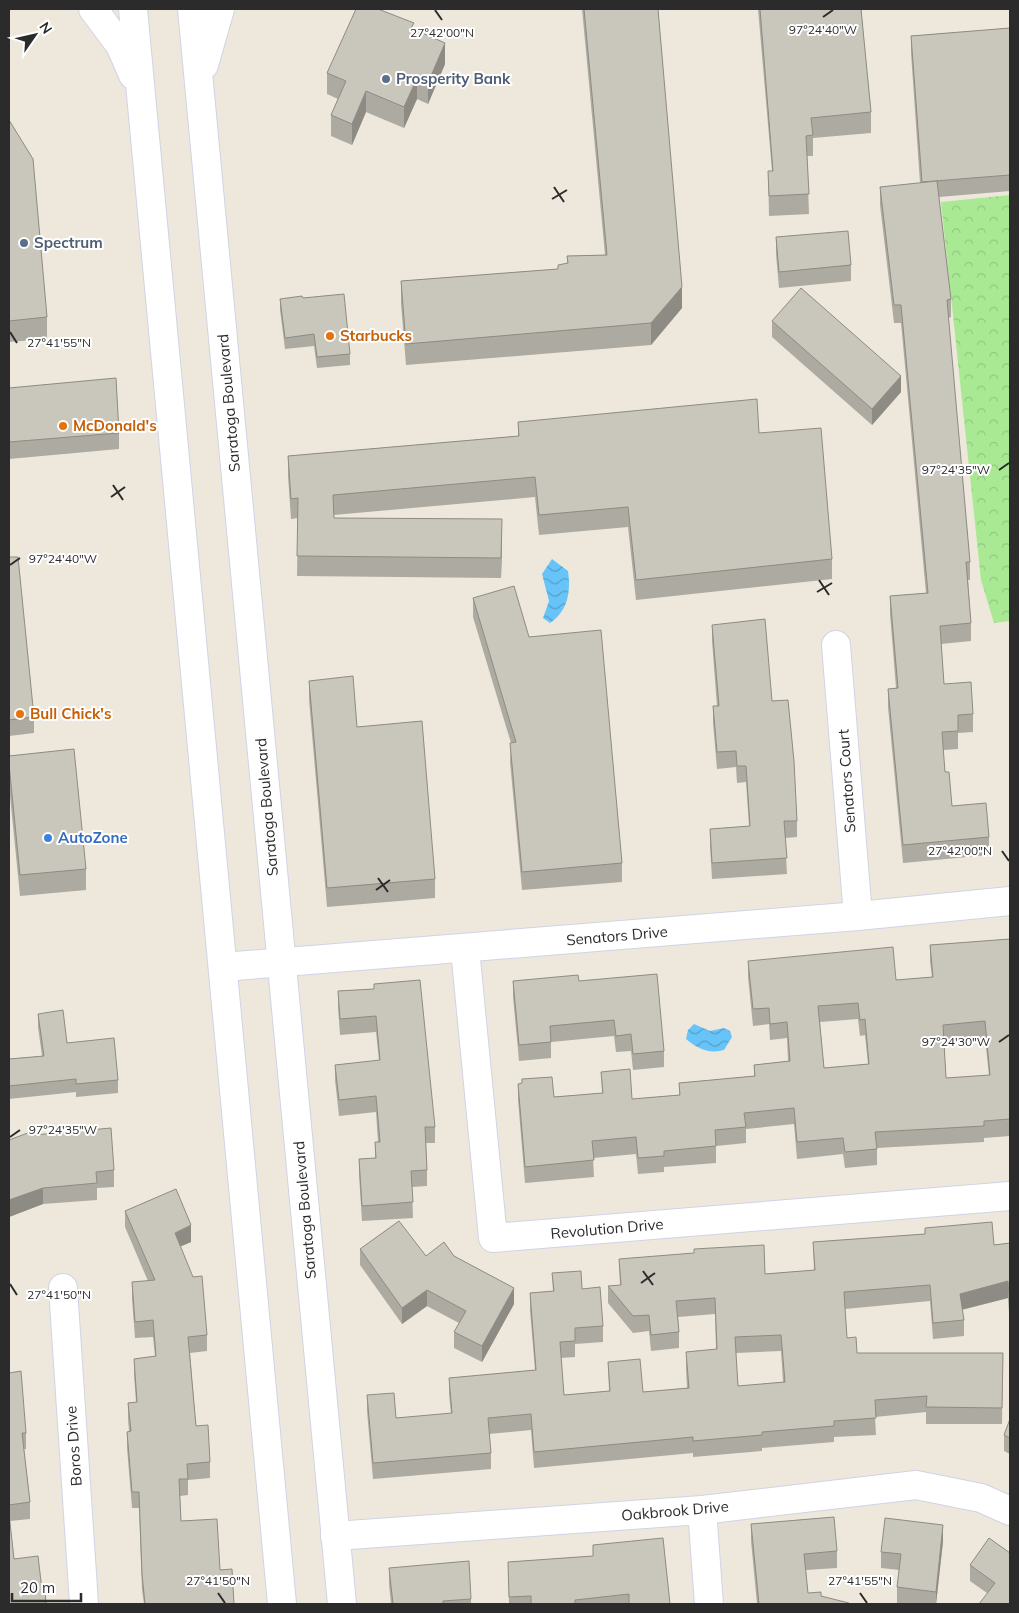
<svg xmlns="http://www.w3.org/2000/svg" width="1019" height="1613" viewBox="0 0 1019 1613" font-family="Mulish,sans-serif">
	<defs>
		<pattern id="forest-crowns" width="20" height="18" patternUnits="userSpaceOnUse" patternTransform="scale(1.25)"><rect width="20" height="18" fill="#a9e994"/><path d="M2 6a3 3 0 1 1 6 0M12 15a3 3 0 1 1 6 0" fill="none" stroke="#92c880"/></pattern>
		<pattern id="water-waves" width="16" height="10" patternUnits="userSpaceOnUse" patternTransform="scale(1.25)"><rect width="16" height="10" fill="#67c4f8"/><path d="M0 5q4-4 8 0t8 0" fill="none" stroke="#559fc9"/></pattern>
	</defs>
	<rect width="100%" height="100%" fill="#eee8dc"/>
	<polygon fill="url(#forest-crowns)" points="1010,195 1010,621 994,623 981,580 941,202"/>
	<g fill="url(#water-waves)">
		<path d="M552 559 568 571C571 592 568 611 550 623L543 618 549 601 542 574Z"/>
		<path d="M694 1024 710 1031 724 1028 730 1031 732 1037 724 1050C709 1054 698 1049 686 1039L688 1030Z"/>
	</g>
	<g fill="none" stroke-linecap="round" stroke-linejoin="round">
		<defs>
			<g id="street">
				<polyline points="836,645 858,916"/>
				<polyline points="465,949 493,1238 1010,1196"/>
				<polyline points="223,967 858,916 1010,901"/>
				<polyline points="63,1288 84,1604"/>
				<polyline points="702,1510 709,1604"/>
				<polyline points="335,1536 702,1510 916,1485 981,1498 1010,1511"/>
			</g>
			<g id="secondary">
				<polyline points="93,9 120,45 133,75"/>
				<polyline points="133,9 282,1604"/>
				<polyline points="192,9 342,1604"/>
				<polyline points="204,65 220,9"/>
			</g>
		</defs>
		<use href="#street" stroke="#d1d3e5" stroke-width="30"/>
		<use href="#secondary" stroke="#d1d3e5" stroke-width="30"/>
		<use href="#street" stroke="#fff" stroke-width="28"/>
		<use href="#secondary" stroke="#fff" stroke-width="28"/>
	</g>
	<g fill="#adaaa1" fill-rule="evenodd">
		<polygon points="582,9 658,9 682,308 651,345 406,365 401,303 401,281 558,269 567,263 567,256 605,255"/>
		<polygon points="758,9 861,9 871,112 871,133 813,138 813,156 807,156 809,214 769,216 768,171 772,171"/>
		<polygon points="1010,28 1010,191 939,197 951,299 951,317 948,318 970,562 970,580 968,580 971,623 971,641 941,644 944,684 973,714 973,732 958,733 958,749 943,750 945,772 952,806 989,837 989,855 903,863 888,707 888,689 896,688 890,614 890,596 926,593 901,323 894,323 880,205 880,187 920,183 911,53 911,36"/>
		<polygon points="414,30 445,64 428,104 417,99 404,128 366,112 352,145 331,136 331,115 338,99 327,94 327,73"/>
		<polygon points="9,120 47,317 47,339 9,342"/>
		<polygon points="776,237 851,265 851,281 779,288 776,254"/>
		<polygon points="303,298 350,354 350,365 317,368 314,346 285,349 280,310 280,299"/>
		<polygon points="772,321 901,392 872,425 772,337"/>
		<polygon points="9,388 119,433 119,449 9,459"/>
		<polygon points="518,422 759,433 832,559 832,579 636,600 628,527 539,535 535,497 334,515 334,518 502,539 501,578 297,576 298,518 291,519 288,476 288,456 518,436"/>
		<polygon points="9,557 34,717 34,733 9,736"/>
		<polygon points="473,598 529,637 622,863 622,882 522,890 510,762 511,743 473,617"/>
		<polygon points="712,625 772,701 797,821 797,837 785,838 787,874 712,879 710,845 710,829 749,826 746,782 737,783 736,767 717,769 713,723 713,706 717,706 712,641"/>
		<polygon points="309,681 357,727 435,879 435,898 327,907 309,700"/>
		<polygon points="9,756 86,869 86,890 20,896 9,786"/>
		<path d="M1010 939V1136L984 1138V1142L877 1148V1165L845 1168 843 1154 797 1159 794 1124 746 1129V1143L716 1146V1163L664 1167V1172L638 1174 636 1154 593 1158 594 1177 525 1183 518 1100V1084L554 1097 602 1093 601 1072 632 1099 679 1095V1083L754 1076V1065L788 1061 787 1038 770 1040 769 1024 753 1026 748 977V961L896 980 932 977 930 961V945ZM858 1019 860 1036 865 1035 868 1064 824 1068 820 1022ZM985 1038 989 1076 946 1078 944 1041Z"/>
		<polygon points="513,981 579,981 664,1051 664,1067 633,1070 631,1051 616,1052 614,1036 551,1042 551,1058 519,1061 513,997"/>
		<polygon points="374,989 435,1127 435,1143 426,1143 427,1170 427,1186 412,1187 413,1218 362,1221 359,1175 359,1159 375,1158 375,1142 378,1142 376,1112 339,1116 335,1080 335,1065 379,1061 376,1032 340,1035 338,1007 338,991"/>
		<polygon points="38,1014 67,1043 118,1080 118,1093 76,1097 76,1092 9,1099 9,1059 42,1056 38,1027"/>
		<polygon points="34,1135 114,1170 114,1187 97,1188 97,1200 43,1204 9,1217 9,1140"/>
		<polygon points="125,1211 191,1242 180,1246 207,1335 207,1351 190,1353 196,1426 210,1462 210,1478 188,1480 188,1495 180,1496 181,1521 220,1570 234,1604 144,1604 142,1590 139,1508 132,1508 127,1448 127,1432 129,1431 128,1419 128,1403 136,1402 134,1375 134,1359 155,1356 153,1337 135,1338 132,1299 132,1282 148,1281 125,1227"/>
		<path d="M925 1228 994 1245 1010 1243V1327L1008 1298 962 1310 964 1320V1336L933 1339 930 1301 845 1309 847 1338 857 1353H1003L1002 1424H926V1412L875 1417 876 1435 834 1437V1442L762 1448V1451L693 1457V1453L534 1468 531 1430 489 1434 491 1453V1469L373 1479 367 1411V1395L396 1418 451 1414 449 1394V1378L535 1370 530 1310V1293L553 1291 552 1273 582 1289 603 1326V1342L575 1344V1357L561 1358 564 1395 609 1391 608 1362 643 1392 687 1388 686 1368V1352L716 1349 715 1314 678 1317 679 1332V1348L651 1351 649 1331 633 1333 608 1303V1286H620L619 1259 765 1274 814 1270 813 1242 925 1234ZM781 1351 783 1382 738 1386 736 1353Z"/>
		<polygon points="360,1249 426,1256 454,1256 514,1304 482,1362 454,1348 454,1332 459,1323 427,1306 402,1324 360,1265"/>
		<polygon points="9,1373 26,1433 26,1449 24,1449 30,1502 30,1519 10,1521 14,1559 42,1590 9,1604"/>
		<polygon points="1010,1419 1010,1454 1004,1451 1004,1435"/>
		<polygon points="751,1524 837,1551 837,1568 806,1570 808,1593 821,1596 849,1604 757,1604 751,1541"/>
		<polygon points="943,1541 936,1604 904,1604 897,1603 897,1587 899,1570 881,1568 881,1552"/>
		<polygon points="593,1545 670,1604 509,1604 508,1562 593,1556"/>
		<polygon points="1010,1553 1010,1604 987,1593 970,1581 970,1565"/>
		<polygon points="389,1568 471,1599 471,1604 391,1604 389,1584"/>
	</g>
	<g fill="#8d8b83">
		<polygon points="445,43 445,64 428,104 428,83"/>
		<polygon points="417,78 417,99 404,128 404,107"/>
		<polygon points="366,91 366,112 352,145 352,124"/>
		<polygon points="682,287 682,308 651,345 651,323"/>
		<polygon points="901,376 901,392 872,425 872,409"/>
		<polygon points="502,519 502,539 501,578 501,558"/>
		<polygon points="43,1188 43,1204 9,1217 9,1200"/>
		<polygon points="191,1225 191,1242 175,1249 175,1233"/>
		<polygon points="1008,1281 1008,1298 960,1310 960,1294"/>
		<polygon points="514,1288 514,1304 482,1362 482,1346"/>
		<polygon points="427,1290 427,1306 402,1324 402,1308"/>
		<polygon points="943,1525 943,1541 936,1604 936,1592"/>
	</g>
	<g fill="#c9c6bb" stroke="#8d8b83" fill-rule="evenodd">
		<polygon points="356,9 378,9 414,23 411,28 445,43 428,83 417,78 404,107 366,91 352,124 331,115 346,81 327,73"/>
		<polygon points="584,9 658,9 682,287 651,323 406,344 401,281 558,269 558,265 568,263 567,256 607,255"/>
		<polygon points="760,9 861,9 871,112 811,118 813,135 806,136 809,194 769,196 768,171 773,171"/>
		<polygon points="1010,28 1010,175 922,182 911,36"/>
		<polygon points="9,120 33,159 47,317 9,321"/>
		<polygon points="937,181 951,299 947,300 970,562 966,562 971,623 940,626 944,684 971,682 973,714 958,715 958,731 942,732 945,772 949,772 952,806 986,803 989,837 903,845 888,689 898,688 890,596 928,593 901,305 894,305 880,187"/>
		<polygon points="848,231 851,265 779,272 776,237"/>
		<polygon points="801,288 901,376 872,409 772,321"/>
		<polygon points="344,294 350,354 317,357 314,334 285,338 280,299 302,296 303,298"/>
		<polygon points="116,378 119,433 9,442 9,388"/>
		<polygon points="757,399 759,433 821,428 832,559 636,580 628,507 539,515 535,477 333,495 334,518 502,519 501,558 297,556 298,498 291,499 288,456 519,436 518,422"/>
		<polygon points="9,557 18,557 34,717 9,720"/>
		<polygon points="514,586 529,637 601,630 622,863 522,872 510,743 516,742 473,598"/>
		<polygon points="765,619 772,701 788,700 794,761 797,821 784,821 787,858 712,863 710,829 750,826 746,766 737,766 736,751 717,752 713,706 719,706 712,625"/>
		<polygon points="353,676 357,727 422,721 435,879 327,888 309,681"/>
		<polygon points="74,749 86,869 20,875 9,764 9,756"/>
		<path d="M1010 939V1119L984 1121V1126L875 1132 877 1149 845 1152 843 1138 797 1142 794 1108 744 1113 746 1127 715 1130 716 1146 664 1151V1156L638 1158 636 1137 592 1141 594 1160 525 1167 518 1084 522 1083V1079L552 1077 554 1097 603 1093 601 1072 630 1069 632 1099 680 1095 679 1083 755 1076 754 1065 790 1061 787 1022 770 1024 769 1008 753 1009 748 961 893 947 896 980 933 977 930 945ZM858 1003 860 1020 865 1019 869 1064 824 1068 818 1006ZM985 1021 990 1075 946 1078 943 1025Z"/>
		<polygon points="657,974 664,1051 633,1054 631,1034 616,1036 614,1020 550,1026 551,1042 519,1045 513,981 578,975 579,981"/>
		<polygon points="420,980 435,1127 425,1127 427,1170 411,1171 413,1202 362,1206 359,1159 376,1158 375,1142 380,1142 376,1096 339,1100 335,1065 380,1060 376,1016 340,1019 338,991 374,989 374,984"/>
		<polygon points="63,1010 67,1043 114,1038 118,1080 76,1084 76,1079 9,1086 9,1059 44,1056 38,1014"/>
		<polygon points="111,1128 114,1170 96,1172 97,1183 43,1188 9,1200 9,1140 33,1131 34,1135"/>
		<polygon points="176,1189 191,1225 175,1233 193,1277 202,1276 207,1335 188,1337 196,1426 208,1425 210,1462 187,1464 188,1479 179,1479 181,1521 217,1519 220,1570 232,1569 234,1604 145,1604 142,1574 139,1492 132,1492 127,1432 131,1431 128,1403 137,1402 134,1359 156,1356 153,1320 135,1322 132,1282 155,1280 125,1211"/>
		<polygon points="399,1221 426,1256 444,1242 454,1256 514,1288 482,1346 454,1332 466,1311 427,1290 402,1308 360,1249"/>
		<path d="M992 1222 994 1245 1010 1243V1310L1008 1281 960 1294 964 1320 933 1323 930 1285 844 1292 847 1338 856 1337 857 1353H1003L1002 1408 926 1407 927 1396 875 1400 876 1418 834 1421V1426L762 1432V1435L693 1441V1437L534 1452 531 1414 488 1418 491 1453 373 1463 367 1395 394 1393 396 1418 452 1413 449 1378 536 1370 530 1293 554 1291 552 1273 581 1271 582 1289 600 1287 603 1326 575 1328V1341L560 1342 564 1395 610 1391 608 1362 640 1359 643 1392 689 1388 686 1352 717 1349 715 1298 676 1301 679 1332 651 1335 649 1315 633 1316 608 1286 621 1285 619 1259 694 1253V1249L764 1245 765 1274 815 1270 813 1242 925 1234V1228ZM781 1335 785 1382 738 1386 735 1337Z"/>
		<polygon points="21,1371 26,1433 22,1433 30,1502 9,1505 9,1373"/>
		<polygon points="1010,1419 1010,1438 1004,1435"/>
		<polygon points="9,1514 14,1559 38,1556 42,1590 45,1590 46,1604 9,1604"/>
		<polygon points="834,1517 837,1551 804,1554 808,1593 821,1592 821,1596 849,1603 849,1604 759,1604 751,1524"/>
		<polygon points="885,1518 943,1525 936,1592 897,1587 901,1554 881,1552"/>
		<polygon points="663,1538 670,1604 629,1604 629,1594 575,1600 575,1604 531,1604 531,1596 509,1597 508,1562 593,1556 593,1545"/>
		<polygon points="989,1538 1010,1553 1010,1604 979,1604 995,1583 970,1565"/>
		<polygon points="469,1561 471,1599 443,1601 443,1604 393,1604 389,1568"/>
	</g>
	<path fill="none" stroke="#2b2b2b" stroke-width="2" d="M435 10 442 20M823 17 833 10M554 187 564 202M552 199 567 190M10 332 17 343M999 470 1009 463M113 485 123 500M111 497 125 487M10 565 20 558M819 580 829 595M817 592 832 583M1002 851 1009 861M378 878 388 892M376 890 390 880M999 1042 1009 1035M10 1137 20 1130M643 1271 653 1285M641 1283 655 1273M10 1284 17 1295M218 1593 225 1603M860 1593 867 1603"/>
	<g fill="#5c6f8a" stroke="#fff" stroke-width="2">
		<circle cx="386" cy="79" r="5"/>
		<circle cx="24" cy="243" r="5"/>
	</g>
	<g fill="#e8710a" stroke="#fff" stroke-width="2">
		<circle cx="330" cy="336" r="5"/>
		<circle cx="63" cy="426" r="5"/>
		<circle cx="20" cy="714" r="5"/>
	</g>
	<circle fill="#3f7fe0" stroke="#fff" stroke-width="2" cx="48" cy="838" r="5"/>
	<g text-anchor="middle" stroke-width="4" stroke-linejoin="round" paint-order="stroke">
		<g font-size="15" font-weight="bold" fill="#4e5e75" stroke="#fff" text-anchor="start">
			<text x="396" y="84">Prosperity Bank</text>
			<text x="34" y="248">Spectrum</text>
		</g>
		<g font-size="15" font-weight="bold" fill="#c56008" stroke="#fff" text-anchor="start">
			<text x="340" y="341">Starbucks</text>
			<text x="73" y="431">McDonald's</text>
			<text x="30" y="719">Bull Chick's</text>
		</g>
		<g font-size="15" fill="#2b2b2b" stroke="#fff">
			<text transform="translate(229 403) rotate(-95)" y="5">Saratoga Boulevard</text>
			<text transform="translate(847 781) rotate(-94)" y="5">Senators Court</text>
			<text transform="translate(267 807) rotate(-95)" y="5">Saratoga Boulevard</text>
			<text transform="translate(617 936) rotate(-5)" y="5">Senators Drive</text>
			<text transform="translate(305 1210) rotate(-95)" y="5">Saratoga Boulevard</text>
			<text transform="translate(607 1229) rotate(-5)" y="5">Revolution Drive</text>
			<text transform="translate(74 1446) rotate(-94)" y="5">Boros Drive</text>
			<text transform="translate(675 1511) rotate(-5)" y="5">Oakbrook Drive</text>
		</g>
		<g font-size="15" font-weight="bold" fill="#366cbe" stroke="#fff" text-anchor="start">
			<text x="58" y="843">AutoZone</text>
		</g>
	</g>
	<g font-size="12" text-anchor="middle" fill="#2b2b2b" stroke="#fff" stroke-width="4" stroke-linejoin="round" paint-order="stroke">
		<text x="823" y="34">97°24'40"W</text>
		<text x="442" y="37">27°42'00"N</text>
		<text x="59" y="347">27°41'55"N</text>
		<text x="956" y="474">97°24'35"W</text>
		<text x="63" y="563">97°24'40"W</text>
		<text x="960" y="855">27°42'00"N</text>
		<text x="956" y="1046">97°24'30"W</text>
		<text x="63" y="1134">97°24'35"W</text>
		<text x="59" y="1299">27°41'50"N</text>
		<text x="218" y="1585">27°41'50"N</text>
		<text x="860" y="1585">27°41'55"N</text>
	</g>
	<rect width="1019" height="1613" fill="none" stroke="#2b2b2b" stroke-width="20"/>
	<g transform="translate(35 35) rotate(56)" stroke="#ffffff" stroke-width="4" paint-order="stroke">
	<path d="M0-4L9 19L0 12L-9 19Z" fill="#2b2b2b"/>
	<text y="-8" font-size="14" font-weight="bold" text-anchor="middle" fill="#2b2b2b">N</text>
	</g>
	<path d="M12 1593v8h69v-8" fill="none" stroke="#2b2b2b" stroke-width="2.5"/>
	<text x="20" y="1593" font-size="15" fill="#2b2b2b" stroke="#ffffff" stroke-width="4" paint-order="stroke">20 m</text>
</svg>
